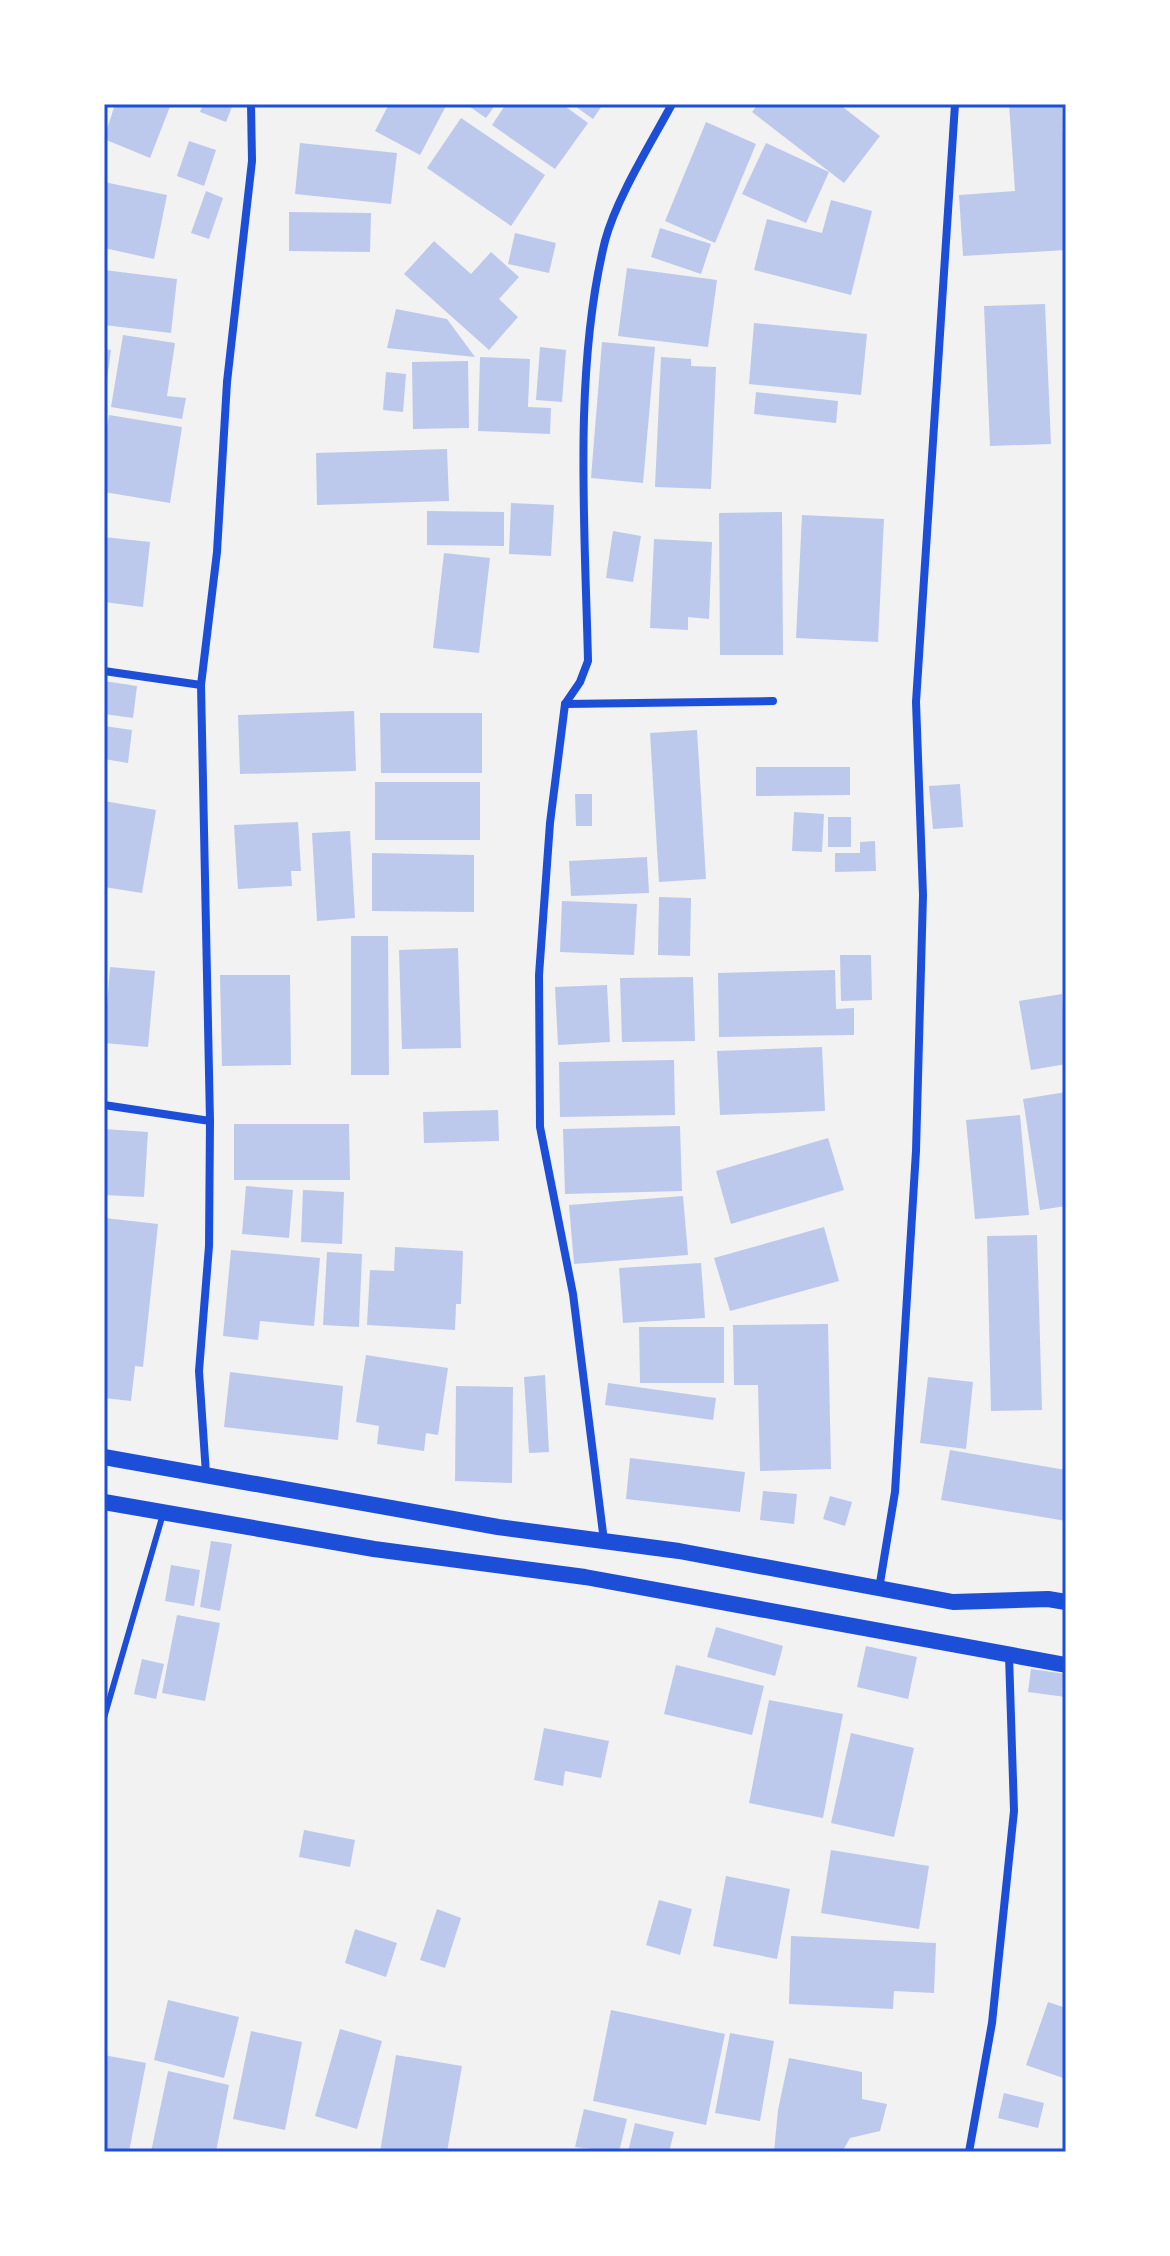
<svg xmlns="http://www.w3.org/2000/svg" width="1170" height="2256" viewBox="0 0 1170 2256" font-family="'Alegreya Sans',sans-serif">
	<rect width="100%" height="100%" fill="#f2f2f2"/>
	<g fill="#bdc9ec">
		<polygon points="115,104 171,104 150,158 104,139"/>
		<polygon points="203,104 233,104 226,122 200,112"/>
		<polygon points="389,104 447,104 420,155 375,131"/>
		<polygon points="472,104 496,104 486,118 470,107"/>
		<polygon points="506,104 562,104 588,123 555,169 492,125"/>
		<polygon points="572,104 603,104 593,119"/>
		<polygon points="758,104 839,104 880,136 844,183 752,112"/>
		<polygon points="1009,104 1062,104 1066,250 963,256 959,195 1015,191"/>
		<polygon points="461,118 545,175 511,226 427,168"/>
		<polygon points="706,122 756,144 715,243 665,221"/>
		<polygon points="189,141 216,150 204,186 177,176"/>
		<polygon points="300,143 397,153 391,204 295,194"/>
		<polygon points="766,143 829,172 806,223 742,194"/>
		<polygon points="104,182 167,195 154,259 104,248"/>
		<polygon points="206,191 223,198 209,239 191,233"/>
		<polygon points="831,200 872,211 851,295 754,270 767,219 822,233"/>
		<polygon points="289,212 371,213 370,252 289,251"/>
		<polygon points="660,228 711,244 701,274 651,257"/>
		<polygon points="515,233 556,243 549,273 508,264"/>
		<polygon points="434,241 471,274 491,252 519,277 499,299 518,317 489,350 404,274"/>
		<polygon points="627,268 717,280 708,347 618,336"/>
		<polygon points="104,270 177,279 171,333 104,325"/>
		<polygon points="1045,304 1051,444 990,446 984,306"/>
		<polygon points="396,309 447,319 475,357 387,348"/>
		<polygon points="754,323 867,334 861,395 749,384"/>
		<polygon points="123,335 175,343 167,396 186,398 182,419 111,407"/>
		<polygon points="602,342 655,347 643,483 591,478"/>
		<polygon points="540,347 566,350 562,402 536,400"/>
		<polygon points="104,349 111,350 106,387 104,387"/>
		<polygon points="480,357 530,359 528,407 551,408 550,434 478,431"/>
		<polygon points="661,357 691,359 691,366 716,367 711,489 655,487"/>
		<polygon points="468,361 469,428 413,429 412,362"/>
		<polygon points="386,372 406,374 403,412 383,410"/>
		<polygon points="756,392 838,401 836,423 754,414"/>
		<polygon points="109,415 182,427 170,503 104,492 104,444"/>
		<polygon points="447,449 449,501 317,505 316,453"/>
		<polygon points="511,503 554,505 551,556 509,554"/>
		<polygon points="427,511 504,512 504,546 427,545"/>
		<polygon points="782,512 783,655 720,655 719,513"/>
		<polygon points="802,515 884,519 878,642 796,638"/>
		<polygon points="613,531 641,536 633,582 606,578"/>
		<polygon points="104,537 150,542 143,607 104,602"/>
		<polygon points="654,539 712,542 709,619 688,617 688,630 650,628"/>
		<polygon points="444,553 490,558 479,653 433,648"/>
		<polygon points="104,681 137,686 133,718 104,714"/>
		<polygon points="354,711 356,771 240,774 238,715"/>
		<polygon points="380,713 482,713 482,773 381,773"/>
		<polygon points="104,726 132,730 128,763 104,759"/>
		<polygon points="697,730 706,879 659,882 650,733"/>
		<polygon points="756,767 850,767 850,795 756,796"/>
		<rect x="375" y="782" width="105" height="58"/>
		<polygon points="960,784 963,827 933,829 929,786"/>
		<polygon points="575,794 592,794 592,826 576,826"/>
		<polygon points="104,801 156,810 142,893 104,887"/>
		<polygon points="794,812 824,814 822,852 792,851"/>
		<rect x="828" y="817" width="23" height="30"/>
		<polygon points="298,822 301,871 291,871 292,886 238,889 234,825"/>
		<polygon points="350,831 355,918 317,921 312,833"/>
		<polygon points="875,841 876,871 835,872 835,853 860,853 860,842"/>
		<polygon points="372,853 474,855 474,912 372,911"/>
		<polygon points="647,857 649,893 571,896 569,861"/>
		<polygon points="659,897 691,898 690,956 658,955"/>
		<polygon points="562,901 637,904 634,955 560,952"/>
		<polygon points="351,936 388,936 389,1075 351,1075"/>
		<polygon points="458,948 461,1048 402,1049 399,950"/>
		<polygon points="840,955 871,955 872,1000 841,1001"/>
		<polygon points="110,967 155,971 148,1047 104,1043"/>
		<polygon points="835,970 836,1009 854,1008 854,1035 719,1037 718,973"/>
		<polygon points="220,975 290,975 291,1065 222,1066"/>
		<polygon points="693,977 695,1041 622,1042 620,978"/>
		<polygon points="607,985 610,1042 558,1045 555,987"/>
		<polygon points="1062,994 1066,1064 1031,1070 1019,1001"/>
		<polygon points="822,1047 825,1111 720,1115 717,1051"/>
		<polygon points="674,1060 675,1115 560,1117 559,1062"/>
		<polygon points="1066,1092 1066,1206 1040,1210 1023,1099"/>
		<polygon points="498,1110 499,1141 424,1143 423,1112"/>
		<polygon points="1020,1115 1029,1215 975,1219 966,1120"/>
		<polygon points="234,1124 349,1124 350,1180 234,1180"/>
		<polygon points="680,1126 682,1191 565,1194 563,1129"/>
		<polygon points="104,1129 148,1132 144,1197 104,1195"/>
		<polygon points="828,1138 844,1190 731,1224 716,1171"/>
		<polygon points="246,1186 293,1190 289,1238 242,1234"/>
		<polygon points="303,1190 344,1192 342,1244 301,1242"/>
		<polygon points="683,1196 688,1255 574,1264 569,1205"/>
		<polygon points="105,1218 158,1224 143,1367 135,1366 131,1401 104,1398"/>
		<polygon points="824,1227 839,1281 730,1311 714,1258"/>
		<polygon points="1037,1235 1042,1410 991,1411 987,1236"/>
		<polygon points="395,1247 463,1251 461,1304 456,1304 455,1330 367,1325 370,1270 394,1271"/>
		<polygon points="231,1250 320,1258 314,1326 260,1321 258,1340 223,1336"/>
		<polygon points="327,1252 362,1254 359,1327 323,1325"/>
		<polygon points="701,1263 705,1318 623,1323 619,1268"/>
		<polygon points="828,1324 831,1469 760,1471 758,1385 734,1385 733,1325"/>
		<polygon points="639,1327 724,1327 724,1383 640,1383"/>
		<polygon points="366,1355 448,1368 438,1435 426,1433 424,1451 377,1444 379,1426 356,1422"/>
		<polygon points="230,1372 343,1386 338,1440 224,1427"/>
		<polygon points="545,1375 549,1452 529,1453 524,1377"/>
		<polygon points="928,1377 973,1382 966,1449 920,1443"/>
		<polygon points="608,1383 716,1398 713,1420 605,1405"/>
		<polygon points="456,1386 513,1387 512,1483 455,1481"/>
		<polygon points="950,1450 1066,1470 1066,1521 941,1500"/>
		<polygon points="630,1458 745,1472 740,1512 626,1499"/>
		<polygon points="763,1491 797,1494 794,1524 760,1520"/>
		<polygon points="830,1496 852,1502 845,1526 823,1519"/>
		<polygon points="211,1541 232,1544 220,1611 200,1607"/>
		<polygon points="171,1565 200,1570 194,1606 165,1601"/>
		<polygon points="177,1615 220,1623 205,1701 162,1693"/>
		<polygon points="716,1627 783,1646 775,1676 707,1657"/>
		<polygon points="866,1646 917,1657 908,1699 857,1687"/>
		<polygon points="142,1659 164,1664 156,1699 134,1694"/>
		<polygon points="676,1665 764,1686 752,1735 664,1714"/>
		<polygon points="1031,1669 1066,1674 1066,1697 1028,1692"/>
		<polygon points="769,1700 843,1714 823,1818 749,1803"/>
		<polygon points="544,1728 609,1741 601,1778 565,1771 563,1786 534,1780"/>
		<polygon points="851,1733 914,1748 894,1837 831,1823"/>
		<polygon points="304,1830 355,1840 350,1867 299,1857"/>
		<polygon points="831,1850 929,1866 919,1929 821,1913"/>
		<polygon points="726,1876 790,1889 777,1959 713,1946"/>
		<polygon points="659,1900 692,1909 680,1955 646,1945"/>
		<polygon points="437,1909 461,1918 445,1968 420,1960"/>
		<polygon points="355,1929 397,1943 386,1977 345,1963"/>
		<polygon points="791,1936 936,1943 934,1993 894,1991 893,2009 789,2004"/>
		<polygon points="168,2000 239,2017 224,2078 154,2060"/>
		<polygon points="1048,2002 1066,2008 1066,2079 1026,2065"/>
		<polygon points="611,2010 725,2034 706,2125 593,2101"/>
		<polygon points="340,2029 382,2041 357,2129 315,2116"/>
		<polygon points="251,2031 302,2042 285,2130 233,2119"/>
		<polygon points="730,2033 774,2041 760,2121 715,2113"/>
		<polygon points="104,2055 146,2063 129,2152 104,2152"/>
		<polygon points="396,2055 462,2066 447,2152 380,2152"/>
		<polygon points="789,2058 862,2072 862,2099 887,2104 880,2131 850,2138 842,2152 774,2152 778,2110"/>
		<polygon points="168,2071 229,2085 216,2152 151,2152"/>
		<polygon points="1004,2093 1044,2103 1038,2128 998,2118"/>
		<polygon points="584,2109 627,2119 619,2152 575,2147"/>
		<polygon points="635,2123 674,2132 669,2152 628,2152"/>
	</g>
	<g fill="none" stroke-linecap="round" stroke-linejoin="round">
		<polyline stroke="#1d4ed8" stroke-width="6" points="104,1718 163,1514"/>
		<g stroke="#1d4ed8" stroke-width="8">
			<polyline points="104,671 201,685"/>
			<polyline points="565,704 773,701"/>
			<polyline points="104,1105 210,1121"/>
			<polyline points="206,1474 199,1371 209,1246 210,1121 201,685 217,552 227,382 252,161 251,104"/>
			<path d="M604 1541 573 1294 540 1127 539 975 550 823 565 704 580 682 588 661C585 528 573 371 605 241 616 199 651 143 672 104"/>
			<polyline points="879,1589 895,1492 916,1151 923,895 916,702 955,104"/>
			<polyline points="969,2152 992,2023 1014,1811 1009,1655"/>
		</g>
		<g stroke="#1d4ed8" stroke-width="16">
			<polyline points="104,1457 498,1527 679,1551 953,1602 1048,1599 1066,1602"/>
			<polyline points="104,1502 374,1549 585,1577 1066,1665"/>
		</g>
	</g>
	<rect width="1170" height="2256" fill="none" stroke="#ffffff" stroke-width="212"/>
	<rect x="106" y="106" width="958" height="2044" fill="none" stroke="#1d4ed8" stroke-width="3"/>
</svg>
